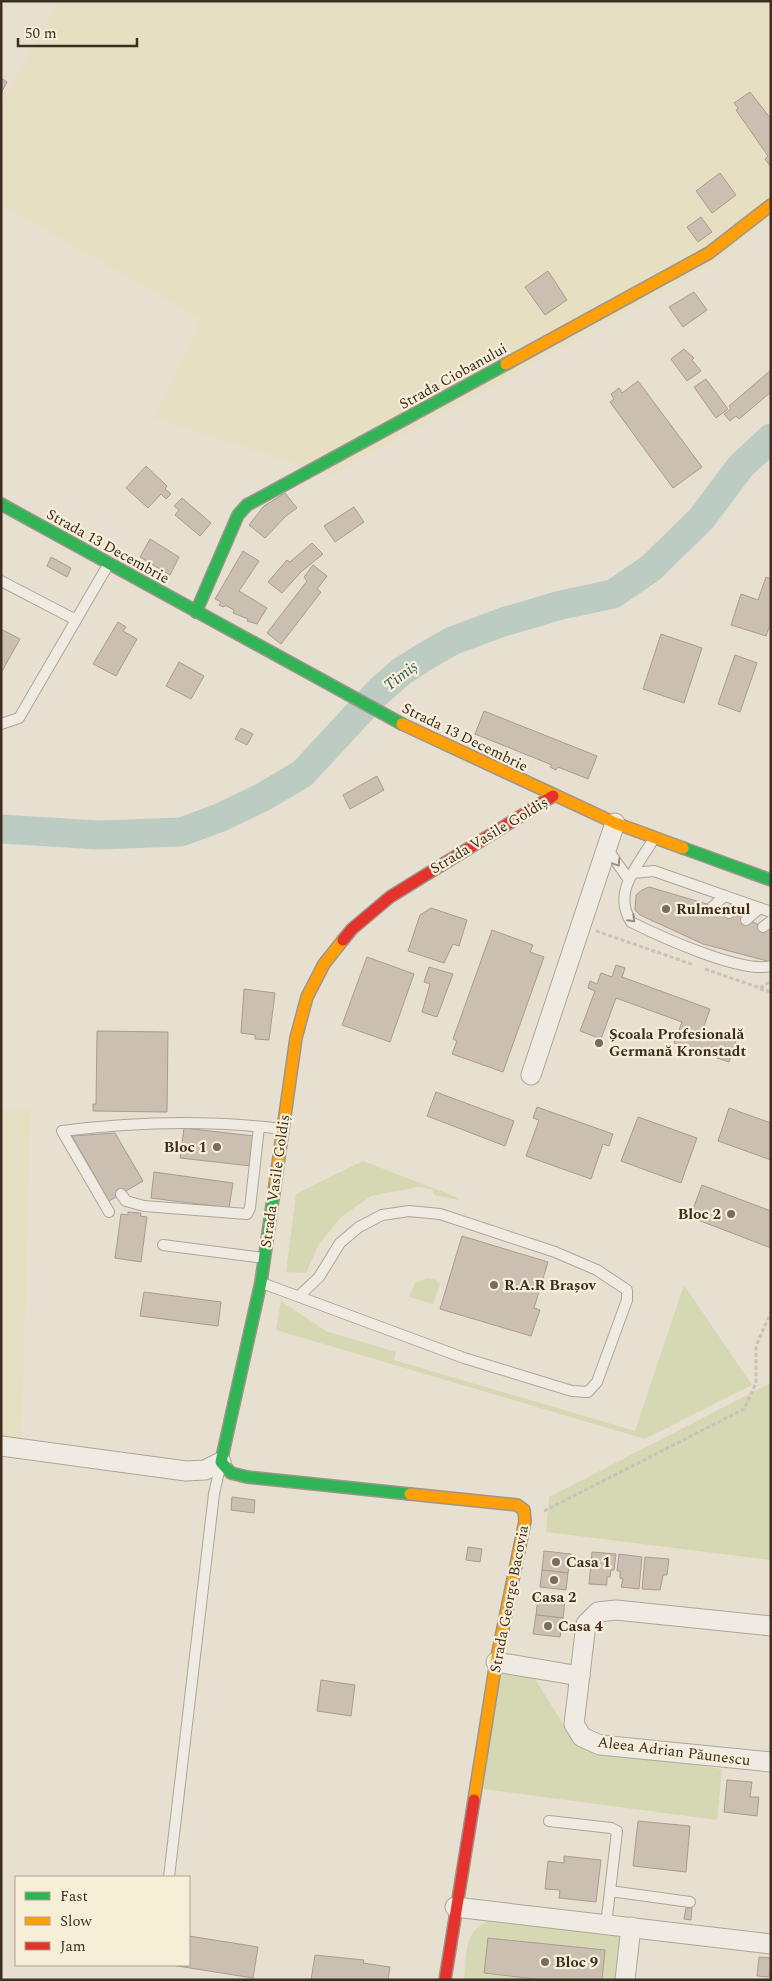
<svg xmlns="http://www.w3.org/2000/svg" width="772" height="1981" viewBox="0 0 772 1981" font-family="Spectral,serif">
	<rect width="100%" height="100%" fill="#e7e0d1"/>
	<g fill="#e6dfc2">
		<polygon points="59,1 771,1 771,217 711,265 331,475 154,418 201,319 1,205 1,104"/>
		<polygon points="1,1108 31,1110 21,1459 1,1456"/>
	</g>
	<g fill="#d6d7b3">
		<polygon points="363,1161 459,1198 458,1200 434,1195 432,1189 418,1187 371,1196 341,1217 319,1244 306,1273 286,1272 296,1194"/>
		<polygon points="428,1278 436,1280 440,1284 433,1304 409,1297 415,1283"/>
		<polygon points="684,1285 752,1385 645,1439 276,1330 281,1301 326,1331 396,1352 394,1360 635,1431"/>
		<polygon points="771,1383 771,1560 546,1532 549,1497"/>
		<polygon points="501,1668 533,1676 570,1735 593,1749 722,1769 717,1820 483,1789"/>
		<path d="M491 1920 622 1936 617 1980H602L605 1950 488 1937 484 1974 537 1980H464C467 1954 463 1930 491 1920Z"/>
	</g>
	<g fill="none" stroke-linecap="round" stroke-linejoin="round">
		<polyline stroke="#bcccc2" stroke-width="29" points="1,829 98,835 181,832 219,818 263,797 303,773 377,693 402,671 424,657 452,641 503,622 561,605 613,594 651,568 702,518 741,466 771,438"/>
	</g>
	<g fill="#cbbfb2" stroke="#a89c90">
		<polygon points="1,78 7,82 1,93"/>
		<polygon points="750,92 771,119 771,167 765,159 768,156 736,110 738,108 734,103"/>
		<polygon points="720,173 736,195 712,213 696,191"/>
		<polygon points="701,217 712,232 698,242 687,227"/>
		<polygon points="548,271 567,300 545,315 525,287"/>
		<polygon points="694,292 707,310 683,327 669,307"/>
		<polygon points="684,349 694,358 692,360 701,371 687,381 671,359"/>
		<polygon points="771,370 771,392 739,419 736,416 730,421 724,414 731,409 729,406"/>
		<polygon points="706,379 728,409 716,418 694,387"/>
		<polygon points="638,381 702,467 673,488 610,402 614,399 611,394 619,388 622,393"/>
		<polygon points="146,466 167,486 165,489 171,494 166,499 161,494 148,508 126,488"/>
		<polygon points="285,493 297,508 286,516 265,538 249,525 264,506"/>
		<polygon points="182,498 211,523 200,536 175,515 179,510 174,506"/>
		<polygon points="354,507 364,522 335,542 324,526"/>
		<polygon points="150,539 179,557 170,575 140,557"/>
		<polygon points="312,543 323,554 301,572 282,593 268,582 287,560 290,562"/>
		<polygon points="243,551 259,561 239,591 267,608 257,624 247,621 248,619 233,613 234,610 225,605 224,607 219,605 221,602 215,599"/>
		<polygon points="51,557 71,568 67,577 47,566"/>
		<polygon points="313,565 327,576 317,589 321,592 281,644 267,633 307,581 304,577"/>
		<polygon points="766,577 771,579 771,622 766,636 731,625 741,594 758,600"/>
		<polygon points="118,622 126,627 123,631 137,639 116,676 93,664"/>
		<polygon points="1,629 20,639 1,673"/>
		<polygon points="661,634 702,648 684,703 643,689"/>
		<polygon points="735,655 757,663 740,712 718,704"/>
		<polygon points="179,662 204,676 191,699 166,686"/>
		<polygon points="484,711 597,756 588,779 558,767 556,770 550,767 552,765 475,734"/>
		<polygon points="241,728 253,734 247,745 235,739"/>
		<polygon points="377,776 384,790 350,809 343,795"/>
		<polygon points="649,887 717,907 771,930 771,962 703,944 640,915 635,910 636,895 642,890"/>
		<polygon points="431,908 467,920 459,946 453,944 444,963 408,951 420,915"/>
		<polygon points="492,930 533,945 530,952 544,957 503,1072 452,1054 457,1041 453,1039"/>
		<polygon points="367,957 414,974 390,1042 342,1025"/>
		<polygon points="616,965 625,968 622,977 710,1009 703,1029 736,1041 729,1062 674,1043 682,1022 616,998 601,1039 580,1031 595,991 588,988 590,981 597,984 601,973 612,977"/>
		<polygon points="429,967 453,974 437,1017 422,1012 430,984 424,982"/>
		<polygon points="244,989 275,993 269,1040 255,1039 255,1035 241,1033"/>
		<polygon points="97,1031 168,1032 167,1112 93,1111 93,1104 96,1104"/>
		<polygon points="436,1092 514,1121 505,1146 427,1116"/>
		<polygon points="537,1107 613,1134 609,1146 603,1144 591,1179 526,1156 539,1120 533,1118"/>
		<polygon points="729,1108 771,1123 771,1160 718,1141"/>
		<polygon points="638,1117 697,1138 681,1183 621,1161"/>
		<polygon points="184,1128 254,1136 251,1166 180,1158"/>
		<polygon points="115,1133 143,1181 109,1201 72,1136"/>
		<polygon points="154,1172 233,1183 229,1208 151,1198"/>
		<polygon points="702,1185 771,1211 771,1248 690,1217"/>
		<polygon points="128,1212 141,1213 140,1216 147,1217 141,1262 115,1258 121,1214 128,1215"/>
		<polygon points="462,1236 548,1262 534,1308 540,1310 531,1336 440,1309"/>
		<polygon points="144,1292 221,1302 218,1326 140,1316"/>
		<polygon points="232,1497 255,1500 254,1513 231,1510"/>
		<polygon points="468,1547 482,1549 480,1562 466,1560"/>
		<polygon points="544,1551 571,1554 568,1573 542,1570"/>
		<polygon points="592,1552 616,1554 614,1570 611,1570 610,1577 607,1577 607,1585 589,1584"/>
		<polygon points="619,1554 642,1557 639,1589 621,1587 623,1579 620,1578 620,1571 617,1571"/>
		<polygon points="645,1557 669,1559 667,1575 663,1575 660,1590 642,1589"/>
		<polygon points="542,1570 568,1573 566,1590 540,1587"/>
		<polygon points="538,1597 565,1600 563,1618 536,1615"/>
		<polygon points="536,1615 563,1618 560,1637 533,1634"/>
		<polygon points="321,1680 355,1685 351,1716 317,1711"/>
		<polygon points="727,1780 752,1782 750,1797 759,1797 757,1816 724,1812"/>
		<polygon points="638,1821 690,1826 686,1872 633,1866"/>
		<polygon points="564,1856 601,1860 596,1902 559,1898 560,1890 545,1889 548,1861 564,1863"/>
		<polygon points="686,1908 692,1908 691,1920 684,1919"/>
		<polygon points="189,1936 258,1947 253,1978 171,1965 189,1965"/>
		<polygon points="488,1938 605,1950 602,1980 543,1980 484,1973"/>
		<polygon points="315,1955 364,1960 363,1963 390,1967 388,1980 311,1980"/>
		<polygon points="759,1957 771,1958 769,1977 757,1976"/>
	</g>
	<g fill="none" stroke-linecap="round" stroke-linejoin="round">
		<defs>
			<g id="lane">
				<polyline points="1,581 76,620"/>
				<polyline points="1,724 19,718 108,565"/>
				<path d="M653 840C638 866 612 891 631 922 659 936 742 974 771 966"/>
				<polyline points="606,847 629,880"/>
				<polyline points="633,873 654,871 771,912"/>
				<polyline points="713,906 725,896"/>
				<polyline points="729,913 742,902"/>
				<polyline points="746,920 760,908"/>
				<polyline points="763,927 771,921"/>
				<polyline points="121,1194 126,1201 144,1206 247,1214 250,1208 259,1127"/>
				<path d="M109 1212 62 1131C133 1122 210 1120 281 1129"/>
				<polyline points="163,1245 264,1258"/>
				<polyline points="262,1283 464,1358 572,1391 588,1392 597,1382 627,1300 627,1290 597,1270 555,1252 440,1214 409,1211 382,1215 359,1227 340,1243 319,1277 299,1296"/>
				<polyline points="549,1821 611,1828 617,1831 606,1925"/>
				<polyline points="169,1877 214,1494 220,1467"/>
				<polyline points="610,1891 690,1902"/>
			</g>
			<g id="street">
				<polyline points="531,1075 615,823"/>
				<polyline points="1,1446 186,1471 205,1470 221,1462"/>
				<polyline points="771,1626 616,1610 598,1612 586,1624 574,1724 582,1737 600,1745 771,1762"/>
				<polyline points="496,1662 580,1676"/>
				<polyline points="455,1907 771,1944"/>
				<polyline points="625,1980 631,1927"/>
			</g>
			<g id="fast">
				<polyline points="1,504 402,724"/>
				<polyline points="196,612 238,515 247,505 506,364"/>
				<polyline points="683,848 771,880"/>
				<polyline points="275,1185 261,1282 221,1462 231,1473 247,1477 410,1494"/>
			</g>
			<g id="slow">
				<polyline points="506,364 709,253 771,205"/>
				<polyline points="402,724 615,823 683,848"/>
				<polyline points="275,1185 296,1038 307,997 324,964 343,940"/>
				<polyline points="410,1494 517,1505 524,1510 525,1521 496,1662 474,1800"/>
			</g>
			<g id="jam">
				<polyline points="343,940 352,929 390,897 553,796"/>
				<polyline points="445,1980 474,1800"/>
			</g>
		</defs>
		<use href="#lane" stroke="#ada599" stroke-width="12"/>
		<use href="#street" stroke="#ada599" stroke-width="21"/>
		<use href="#fast" stroke="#9c958a" stroke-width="14"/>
		<use href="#slow" stroke="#9c958a" stroke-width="14"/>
		<use href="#jam" stroke="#9c958a" stroke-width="14"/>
		<g stroke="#c8c2b9" stroke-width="3" stroke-dasharray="4 2.5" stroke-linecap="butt">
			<polyline points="596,931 694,965"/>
			<polyline points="705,969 760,988 771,981"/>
			<polyline points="760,989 771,992"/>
			<polyline points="544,1511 744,1409 756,1383 756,1346 771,1312"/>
		</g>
		<use href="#lane" stroke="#efebe3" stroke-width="10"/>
		<use href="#street" stroke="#efebe3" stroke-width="19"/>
		<use href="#fast" stroke="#30b455" stroke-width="11"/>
		<use href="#slow" stroke="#ff9f0a" stroke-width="11"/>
		<use href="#jam" stroke="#e5322d" stroke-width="11"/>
	</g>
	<defs><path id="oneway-chevron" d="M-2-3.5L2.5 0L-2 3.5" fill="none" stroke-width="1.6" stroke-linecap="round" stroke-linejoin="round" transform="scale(1.25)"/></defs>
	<g stroke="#968c82">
		<use href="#oneway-chevron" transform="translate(617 863) rotate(56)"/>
		<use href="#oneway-chevron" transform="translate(632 919) rotate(45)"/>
	</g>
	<g fill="#786c5e" stroke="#f7eed8" stroke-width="2">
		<circle cx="666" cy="909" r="5"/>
		<circle cx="599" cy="1043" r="5"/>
		<circle cx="217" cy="1147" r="5"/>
		<circle cx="731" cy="1214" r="5"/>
		<circle cx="494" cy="1285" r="5"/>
		<circle cx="556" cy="1562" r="5"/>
		<circle cx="554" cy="1580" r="5"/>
		<circle cx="548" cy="1626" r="5"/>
		<circle cx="545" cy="1962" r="5"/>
	</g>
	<g text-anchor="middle" stroke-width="4.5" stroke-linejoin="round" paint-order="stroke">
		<g font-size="15" fill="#3d2e20" stroke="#f7eed8">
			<text transform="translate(453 376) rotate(-29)" y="5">Strada Ciobanului</text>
			<text transform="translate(108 546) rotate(29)" y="5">Strada 13 Decembrie</text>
			<text transform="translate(465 737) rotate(26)" y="5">Strada 13 Decembrie</text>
			<text transform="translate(489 835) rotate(-31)" y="5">Strada Vasile Goldiș</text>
			<text transform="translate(275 1181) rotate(-82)" y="5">Strada Vasile Goldiș</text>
			<text transform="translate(509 1599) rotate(-79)" y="5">Strada George Bacovia</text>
			<text transform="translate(674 1751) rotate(7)" y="5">Aleea Adrian Păunescu</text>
		</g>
		<g font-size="15" font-weight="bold" fill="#3d2e20" stroke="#f7eed8" text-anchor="start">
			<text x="676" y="914">Rulmentul</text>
			<text x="609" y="1039">Școala Profesională<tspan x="609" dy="17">Germană Kronstadt</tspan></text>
			<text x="207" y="1152" text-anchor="end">Bloc 1</text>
			<text x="721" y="1219" text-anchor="end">Bloc 2</text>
			<text x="504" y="1290">R.A.R Brașov</text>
			<text x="566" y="1567">Casa 1</text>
			<text x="554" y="1602" text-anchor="middle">Casa 2</text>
			<text x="558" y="1631">Casa 4</text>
			<text x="555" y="1967">Bloc 9</text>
		</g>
		<g font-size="16" font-style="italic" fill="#2f5d5a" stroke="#f7eed8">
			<text transform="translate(400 675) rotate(-38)" y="6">Timiș</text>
		</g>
	</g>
	<rect width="772" height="1981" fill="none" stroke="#3d2e20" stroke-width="5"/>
	<rect x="15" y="1876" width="175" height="90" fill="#f7eed8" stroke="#ada18e"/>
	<rect x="25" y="1892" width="25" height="8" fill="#30b455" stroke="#ada18e"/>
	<text x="60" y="1901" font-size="15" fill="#3d2e20">Fast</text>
	<rect x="25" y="1917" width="25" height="8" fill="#ff9f0a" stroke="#ada18e"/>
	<text x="60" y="1926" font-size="15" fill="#3d2e20">Slow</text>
	<rect x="25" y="1942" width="25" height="8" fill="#e5322d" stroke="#ada18e"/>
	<text x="60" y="1951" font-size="15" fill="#3d2e20">Jam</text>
	<path d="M18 38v8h119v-8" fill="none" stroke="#3d2e20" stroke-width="2.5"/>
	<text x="25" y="38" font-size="15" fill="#3d2e20" stroke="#f7eed8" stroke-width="4" paint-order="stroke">50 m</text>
</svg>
